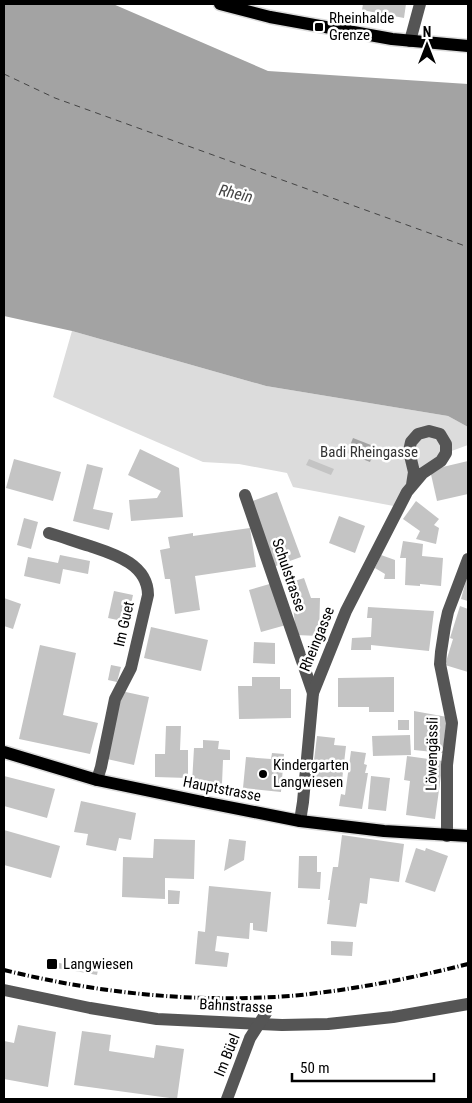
<svg xmlns="http://www.w3.org/2000/svg" width="472" height="1103" viewBox="0 0 472 1103" font-family="'Roboto Condensed',sans-serif">
	<rect width="100%" height="100%" fill="#fff"/>
	<polygon fill="#dcdcdc" points="72,331 266,386 448,416 468,427 468,445 446,453 399,507 293,487 287,473 239,464 203,462 53,397"/>
	<g fill="#a3a3a3">
		<polygon points="4,4 113,4 268,71 468,84 468,427 448,416 266,386 72,331 4,316"/>
		<polygon points="353,438 376,447 370,462 347,453"/>
	</g>
	<g fill="none" stroke-linecap="round" stroke-linejoin="round">
		<polyline stroke="#444" stroke-width="1" stroke-dasharray="6 5" stroke-linecap="butt" points="4,74 55,98 468,247"/>
	</g>
	<g fill="#c4c4c4">
		<polygon points="363,4 406,4 404,18 362,10"/>
		<polygon points="140,449 179,468 183,517 131,521 129,500 157,498 161,491 128,475"/>
		<polygon points="14,459 61,472 53,501 6,488"/>
		<polygon points="309,459 334,469 331,475 306,465"/>
		<polygon points="468,461 468,494 437,501 430,470"/>
		<polygon points="87,464 103,468 93,509 113,513 109,530 73,521"/>
		<polygon points="277,492 301,557 273,567 250,502"/>
		<polygon points="416,501 439,519 434,525 439,528 436,544 416,539 420,531 403,519"/>
		<polygon points="339,516 365,526 355,553 329,543"/>
		<polygon points="24,518 38,522 31,549 17,545"/>
		<polygon points="250,528 256,567 195,576 200,610 175,614 170,579 165,579 160,550 170,548 168,537 193,533 193,536"/>
		<polygon points="403,541 423,544 422,556 443,558 441,586 420,584 420,586 405,585 406,558 400,558"/>
		<polygon points="60,555 90,561 88,574 63,569 60,584 24,576 28,557 58,563"/>
		<polygon points="381,555 395,560 395,579 384,579 385,574 375,568"/>
		<polygon points="468,573 468,601 461,599"/>
		<polygon points="304,578 311,598 320,598 319,636 296,635 293,605 285,584"/>
		<polygon points="273,583 286,625 261,632 249,590"/>
		<polygon points="114,591 133,595 127,622 108,618"/>
		<polygon points="4,598 21,604 13,629 4,626"/>
		<polygon points="460,606 468,609 468,672 445,665 453,639 450,638"/>
		<polygon points="368,607 434,611 429,651 371,645 371,650 351,650 352,638 371,637 372,618 367,618"/>
		<polygon points="151,627 208,640 201,671 144,658"/>
		<polygon points="254,642 275,643 275,664 253,663"/>
		<polygon points="40,645 76,653 63,715 98,723 90,754 19,739"/>
		<polygon points="111,665 121,667 117,682 108,680"/>
		<polygon points="252,677 280,677 280,689 291,689 291,718 239,719 238,686 252,686"/>
		<polygon points="394,677 394,712 369,712 369,707 338,707 338,678"/>
		<polygon points="121,691 149,697 134,765 107,759"/>
		<polygon points="414,711 447,717 443,753 414,750"/>
		<rect x="398" y="720" width="11" height="10"/>
		<polygon points="166,726 181,726 180,750 188,750 188,778 155,777 155,754 165,754"/>
		<polygon points="410,735 411,755 373,756 372,736"/>
		<polygon points="317,736 335,738 334,745 346,746 341,789 311,785"/>
		<polygon points="203,740 219,741 218,749 230,750 230,760 223,760 222,784 192,783 194,748 203,748"/>
		<polygon points="351,751 366,753 364,764 367,765 365,773 368,773 362,809 339,806 341,794 345,795"/>
		<polygon points="272,753 284,754 281,792 243,788 246,757 271,759"/>
		<polygon points="407,756 443,761 435,819 406,815 410,781 404,780"/>
		<polygon points="4,776 55,789 47,818 4,806"/>
		<polygon points="371,776 390,778 386,811 368,809"/>
		<polygon points="81,801 136,813 131,840 119,838 116,851 86,845 88,834 74,832"/>
		<polygon points="4,830 60,846 51,878 4,865"/>
		<polygon points="342,835 404,844 399,882 370,878 367,904 360,903 356,927 327,924 330,900 328,900 333,867 338,867"/>
		<polygon points="154,839 195,840 194,879 165,878 165,899 122,897 123,857 153,858"/>
		<polygon points="229,839 246,841 244,860 224,871"/>
		<polygon points="416,848 425,851 426,848 448,856 435,892 405,882"/>
		<polygon points="299,856 317,856 317,872 321,872 320,889 298,888"/>
		<polygon points="209,886 271,892 267,932 253,930 253,923 250,923 249,939 217,936 215,951 229,953 227,967 195,964 198,931 205,932"/>
		<polygon points="168,890 180,891 179,904 168,904"/>
		<polygon points="331,941 353,942 352,956 331,955"/>
		<polygon points="47,960 68,965 67,970 45,966"/>
		<polygon points="76,966 98,970 97,975 75,971"/>
		<polygon points="18,1025 56,1032 48,1087 4,1079 4,1041 14,1043"/>
		<polygon points="82,1031 111,1035 109,1051 154,1058 156,1045 184,1049 177,1099 74,1085"/>
	</g>
	<g fill="none" stroke-linecap="round" stroke-linejoin="round">
		<defs>
			<g id="major">
				<polyline points="220,4 270,17 392,39 468,46"/>
				<polyline points="4,752 97,780 198,801 300,821 384,831 468,836"/>
			</g>
		</defs>
		<use href="#major" stroke="#dbdbdb" stroke-width="15"/>
		<g stroke="#555" stroke-width="12">
			<polyline points="410,41 420,4"/>
			<polyline points="245,495 313,693"/>
			<path d="M49 533C63 537 76 542 90 546 114 554 148 564 148 595L131 668 115 699 101 767 97 780"/>
			<polyline points="300,821 303,802 313,693 346,611 407,492 423,473 441,461 446,453 446,444 440,434 429,431 418,434 411,442 409,451 414,472 412,485"/>
			<polyline points="447,836 447,765 452,723 440,664 441,652 445,626 448,612 468,559"/>
			<polyline points="4,990 90,1008 157,1019 282,1025 328,1024 393,1017 468,1004"/>
			<polyline points="227,1099 250,1038 266,1013"/>
		</g>
		<use href="#major" stroke="#000" stroke-width="12"/>
		<path stroke="#000" stroke-width="4" stroke-dasharray="8 2.5 1 2.5" stroke-linecap="butt" d="M4 970C101 994 201 1004 301 995 357 989 413 978 468 964"/>
	</g>
	<g fill="#000" stroke="#fff" stroke-width="2">
		<rect x="314" y="22" width="10" height="10" rx="2.5"/>
		<circle cx="263" cy="774" r="5"/>
		<rect x="46" y="958" width="12" height="12" rx="2.5"/>
	</g>
	<g text-anchor="middle" stroke-width="5" stroke-linejoin="round" paint-order="stroke">
		<g font-size="15" fill="#000" stroke="#fff" text-anchor="start">
			<text x="329" y="23">Rheinhalde<tspan x="329" dy="17">Grenze</tspan></text>
			<text x="273" y="770">Kindergarten<tspan x="273" dy="17">Langwiesen</tspan></text>
			<text x="63" y="969">Langwiesen</text>
		</g>
		<g font-size="15" fill="#333" stroke="#fff">
			<text x="369" y="457">Badi Rheingasse</text>
		</g>
		<g font-size="15" fill="#000" stroke="#fff">
			<text transform="translate(289 575) rotate(71)" y="5">Schulstrasse</text>
			<text transform="translate(124 624) rotate(-77)" y="5">Im Guet</text>
			<text transform="translate(317 639) rotate(-68)" y="5">Rheingasse</text>
			<text transform="translate(432 754) rotate(-89)" y="5">Löwengässli</text>
			<text transform="translate(222 789) rotate(11)" y="5">Hauptstrasse</text>
			<text transform="translate(236 1006) rotate(3)" y="5">Bahnstrasse</text>
			<text transform="translate(227 1055) rotate(-68)" y="5">Im Büel</text>
		</g>
		<g font-size="16" font-style="italic" fill="#444" stroke="#fff">
			<text transform="translate(236 193) rotate(13)" y="6">Rhein</text>
		</g>
	</g>
	<rect width="472" height="1103" fill="none" stroke="#000000" stroke-width="10"/>
	<g transform="translate(427 45)" stroke="#ffffff" stroke-width="4" paint-order="stroke">
	<path d="M0-4L9 19L0 12L-9 19Z" fill="#000000"/>
	<text y="-8" font-size="14" font-weight="bold" text-anchor="middle" fill="#000000">N</text>
	</g>
	<path d="M292 1073v8h142v-8" fill="none" stroke="#000000" stroke-width="2.5"/>
	<text x="300" y="1073" font-size="15" fill="#000000" stroke="#ffffff" stroke-width="4" paint-order="stroke">50 m</text>
</svg>
